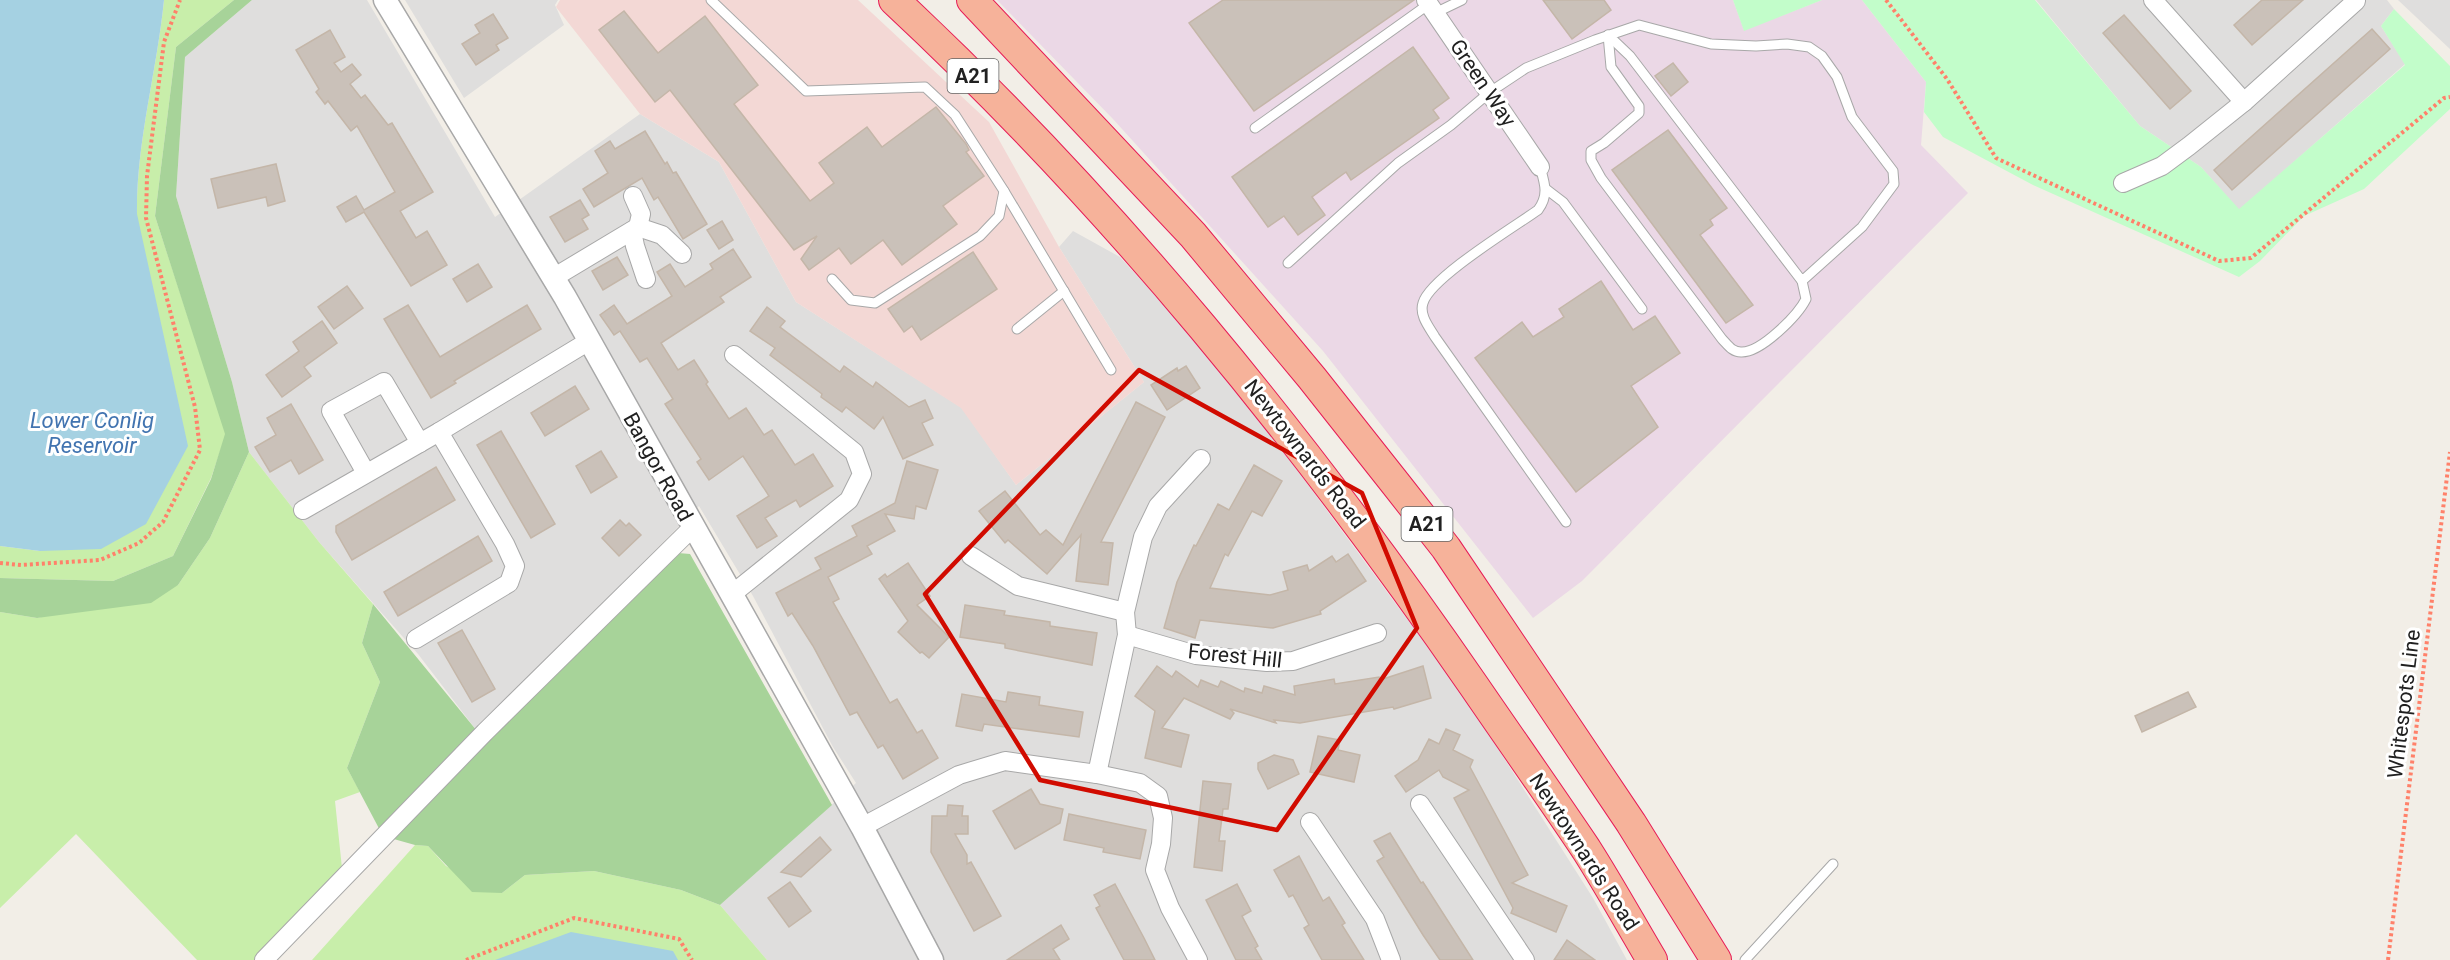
<svg xmlns="http://www.w3.org/2000/svg" width="2450" height="960" viewBox="0 0 2450 960" font-family="Roboto,sans-serif">
	<rect width="100%" height="100%" fill="#f2eee7"/>
	<g fill="#dfdedd">
		<polygon points="252,0 367,0 495,217 640,114 719,162 796,302 962,408 1016,485 1144,382 1059,247 1073,231 1120,257 1224,371 1469,703 1593,898 1627,960 767,960 720,905 856,783 833,747 753,596 699,506 477,731 418,654 319,542 249,452 232,382 176,196 185,57"/>
		<polygon points="405,0 558,0 555,5 564,25 464,98"/>
		<polygon points="2036,0 2387,0 2394,9 2381,26 2405,64 2239,210 2201,167 2140,126"/>
		<polygon points="2398,0 2450,0 2450,49"/>
	</g>
	<polygon fill="#f3d8d5" points="560,0 858,0 989,122 1059,247 1144,382 1016,485 961,408 796,302 719,162 640,114 556,7"/>
	<polygon fill="#ebd8e6" points="997,0 1733,0 1744,30 1822,0 1862,0 1926,82 1921,145 1968,193 1582,581 1533,618 1323,351 1113,119"/>
	<g fill="#c8eeaa">
		<path d="M164 0H234L176 47 155 216 226 434 211 478 173 556 113 581 0 578V546L40 551 137 214C136 143 157 71 164 0Z"/>
		<polygon points="249,452 319,542 373,604 362,643 380,682 347,768 360,792 335,801 343,878 264,960 197,960 76,834 0,908 0,612 37,618 178,585 210,538"/>
		<polygon points="415,845 428,846 446,866 502,893 525,875 594,871 681,890 720,905 767,960 312,960"/>
	</g>
	<g fill="#a7d399">
		<polygon points="234,0 252,0 185,57 176,196 232,382 249,452 210,538 178,585 151,603 37,618 0,612 0,578 113,581 173,556 211,479 225,434 155,216 176,47"/>
		<polygon points="678,553 690,554 832,805 720,905 681,890 594,871 525,875 502,893 472,892 428,846 415,845 383,836 347,768 380,682 362,643 373,604 477,731"/>
	</g>
	<g fill="#c2fdca">
		<polygon points="1733,0 1822,0 1744,31"/>
		<polygon points="1862,0 2035,0 2140,126 2201,167 2239,209 2405,65 2381,26 2394,9 2450,66 2450,109 2364,189 2304,216 2260,261 2239,277 2033,185 1943,137 1924,112 1926,82"/>
	</g>
	<g fill="#a5d1e2">
		<path d="M0 0H164C157 71 136 143 137 214L188 446 146 524 101 549 40 551 0 546Z"/>
		<polygon points="571,932 673,951 678,960 495,960"/>
	</g>
	<g fill="#cac1b9" stroke="#c4b6a8" stroke-width="1.5">
		<polygon points="1223,0 1414,0 1254,111 1189,23"/>
		<polygon points="1543,0 1604,0 1611,10 1572,39"/>
		<polygon points="2262,0 2303,0 2252,45 2234,25"/>
		<polygon points="624,11 658,53 705,16 758,85 734,104 810,201 834,183 819,163 867,127 882,147 936,107 966,144 969,150 966,152 984,176 943,206 957,224 902,265 883,240 851,264 839,248 809,270 801,259 817,236 794,250 670,90 655,102 599,30"/>
		<polygon points="493,14 508,38 496,45 499,50 476,65 462,44 480,33 475,25"/>
		<polygon points="2124,15 2191,91 2170,109 2103,33"/>
		<polygon points="2372,29 2390,49 2232,190 2214,170"/>
		<polygon points="330,30 345,57 334,63 341,72 352,64 361,75 350,84 361,98 365,95 388,125 392,123 433,192 400,211 416,238 427,231 447,265 411,286 364,212 346,222 337,207 356,196 364,210 395,192 357,126 351,131 328,101 325,104 316,92 319,89 296,50"/>
		<polygon points="1413,47 1449,98 1433,110 1439,118 1351,180 1346,172 1312,197 1325,215 1298,235 1284,216 1268,227 1232,177"/>
		<polygon points="1673,63 1688,82 1671,96 1655,76"/>
		<polygon points="1668,130 1727,208 1710,220 1713,225 1700,235 1753,305 1726,323 1612,170"/>
		<polygon points="645,131 665,164 667,162 673,173 676,172 707,224 683,239 658,197 654,200 642,178 594,207 583,189 608,173 595,151 610,141 615,149"/>
		<polygon points="276,164 285,201 268,206 266,197 218,208 211,179"/>
		<polygon points="580,200 589,215 582,219 588,229 565,242 550,217"/>
		<polygon points="722,221 733,240 719,249 707,230"/>
		<polygon points="733,249 751,277 720,297 724,302 661,343 678,370 694,360 708,382 706,384 729,419 746,408 764,435 772,430 795,465 813,454 833,486 800,507 796,500 765,518 777,536 757,548 737,516 769,496 743,456 709,480 697,462 701,459 665,404 673,399 647,358 640,362 620,331 614,335 600,315 614,305 627,324 672,296 657,272 670,264 685,287 713,269 710,264"/>
		<polygon points="973,252 997,289 921,340 912,326 904,332 888,309"/>
		<polygon points="617,257 628,275 603,290 592,271"/>
		<polygon points="478,264 492,287 467,302 453,279"/>
		<polygon points="1601,281 1633,330 1655,316 1680,353 1631,386 1658,427 1576,492 1475,358 1522,322 1533,337 1564,317 1559,309"/>
		<polygon points="347,286 363,308 334,329 318,307"/>
		<polygon points="408,305 440,357 527,305 541,329 454,381 456,383 431,398 384,319"/>
		<polygon points="767,307 785,321 780,327 840,372 844,366 873,387 876,382 909,407 925,400 933,418 922,423 933,445 903,459 883,417 874,429 846,407 842,412 821,397 822,394 770,355 775,348 750,331"/>
		<polygon points="322,321 337,343 304,367 311,376 282,397 266,375 299,351 293,342"/>
		<polygon points="1186,366 1200,388 1167,410 1151,385 1177,368 1178,371"/>
		<polygon points="575,386 589,409 545,436 531,413"/>
		<polygon points="1136,402 1165,417 1101,542 1113,543 1108,585 1076,581 1081,535 1047,574 1008,540 1005,543 979,511 1005,491 1040,535 1046,530 1063,545"/>
		<polygon points="291,404 323,460 299,474 291,460 270,472 255,447 276,435 267,418"/>
		<polygon points="501,431 555,524 531,538 477,445"/>
		<polygon points="601,451 617,477 591,493 576,466"/>
		<polygon points="907,461 938,470 926,509 916,506 914,519 885,514 895,531 867,546 872,554 828,577 839,599 833,602 890,703 897,699 917,733 922,730 938,758 903,779 883,745 878,748 857,712 850,715 813,646 792,613 788,616 776,593 821,569 815,558 857,536 852,526 895,503"/>
		<polygon points="1254,465 1282,481 1262,516 1252,511 1228,556 1225,554 1210,588 1270,595 1288,590 1283,572 1307,565 1309,571 1332,556 1336,562 1348,554 1366,581 1320,611 1321,614 1273,628 1200,620 1195,638 1164,628 1177,582 1194,545 1196,546 1218,504 1229,510"/>
		<polygon points="436,467 455,500 352,560 336,532 336,526"/>
		<polygon points="620,520 626,526 629,523 641,535 619,556 602,538"/>
		<polygon points="478,536 492,561 398,616 384,592"/>
		<polygon points="908,563 930,596 917,605 949,637 929,658 922,652 920,653 898,632 908,621 879,579 885,574 887,577"/>
		<polygon points="965,605 1005,611 1004,615 1050,622 1050,626 1097,633 1092,665 1005,648 1005,644 960,637"/>
		<polygon points="462,630 495,689 472,702 438,643"/>
		<polygon points="1157,666 1172,677 1176,671 1198,687 1201,680 1218,687 1221,681 1244,692 1245,688 1262,693 1264,686 1295,695 1294,686 1334,679 1335,684 1379,677 1380,680 1423,666 1431,698 1394,709 1393,707 1300,723 1274,720 1276,723 1230,709 1234,713 1230,719 1184,698 1162,728 1189,735 1181,767 1145,758 1155,711 1135,696"/>
		<polygon points="1008,692 1040,697 1039,705 1083,712 1079,737 984,724 982,731 956,726 962,694 1006,702"/>
		<polygon points="2188,692 2196,707 2142,732 2135,716"/>
		<polygon points="1446,729 1460,735 1453,750 1473,760 1470,767 1528,875 1512,883 1567,906 1556,932 1511,913 1513,908 1454,798 1469,790 1443,777 1439,770 1406,792 1395,776 1418,760 1429,739 1439,744"/>
		<polygon points="1318,736 1340,740 1338,750 1360,755 1354,782 1310,772"/>
		<polygon points="1274,755 1293,760 1299,774 1268,789 1258,769 1258,763"/>
		<polygon points="1203,781 1231,784 1228,809 1223,809 1219,841 1225,841 1222,871 1194,867"/>
		<polygon points="1031,789 1040,804 1063,809 1060,823 1015,849 993,811"/>
		<polygon points="948,805 963,806 962,816 968,816 968,834 955,834 967,855 967,864 971,862 1001,916 974,931 931,852 932,816 947,816"/>
		<polygon points="1069,814 1146,830 1140,859 1103,852 1104,848 1064,840"/>
		<polygon points="1390,833 1421,883 1423,882 1473,960 1440,960 1423,935 1377,861 1384,857 1374,841"/>
		<polygon points="820,837 831,850 801,877 781,872"/>
		<polygon points="1299,856 1323,901 1329,897 1345,923 1342,925 1364,960 1322,960 1304,928 1309,925 1293,895 1289,897 1274,870"/>
		<polygon points="790,882 811,911 789,927 768,898"/>
		<polygon points="1115,884 1144,938 1155,960 1124,960 1096,908 1100,906 1094,895"/>
		<polygon points="1237,884 1251,911 1242,916 1258,946 1255,948 1262,960 1236,960 1206,900"/>
		<polygon points="1061,925 1069,939 1053,949 1060,960 1007,960"/>
		<polygon points="1567,940 1595,960 1554,960"/>
	</g>
	<g fill="none" stroke-linecap="round" stroke-linejoin="round">
		<defs>
			<g id="service">
				<polyline points="711,0 806,91 925,87 955,115 1004,191 999,216 980,236 875,303 851,300 832,279"/>
				<polyline points="1435,13 1462,0"/>
				<path d="M1608 35 1611 67 1639 106V113L1604 143 1591 151V160L1601 178 1722 339C1728 345 1732 352 1741 352 1761 353 1798 315 1806 299L1802 281"/>
				<polyline points="1255,128 1429,4"/>
				<path d="M1540 167C1545 184 1549 195 1538 210 1514 227 1430 278 1423 303 1419 315 1429 327 1435 337L1566 522"/>
				<polyline points="1546,189 1563,202 1642,309"/>
				<polyline points="1004,191 1111,370"/>
				<polyline points="1288,263 1398,163 1451,125 1490,92 1526,68 1595,40 1639,25 1711,44 1756,46 1787,44 1809,47 1822,56 1837,77 1852,117 1893,171 1894,184 1862,227 1802,281 1630,56 1608,35"/>
				<polyline points="1017,329 1064,291"/>
				<polyline points="1745,960 1833,864"/>
			</g>
			<g id="minor">
				<polyline points="1426,0 1540,167"/>
				<polyline points="2153,0 2244,102"/>
				<polyline points="2123,183 2162,166 2189,146 2244,102 2356,1"/>
				<polyline points="638,227 662,235 682,254"/>
				<polyline points="632,231 635,246 646,279"/>
				<polyline points="553,278 638,227 641,214 633,196"/>
				<polyline points="366,473 331,411 384,382 420,443"/>
				<polyline points="303,510 439,432 589,341"/>
				<polyline points="971,556 1018,586 1125,612"/>
				<polyline points="731,595 849,500 862,474 854,452 734,355"/>
				<polyline points="1127,635 1196,655 1267,662 1293,661 1377,633"/>
				<polyline points="416,639 509,583 515,566 505,544 439,432"/>
				<polyline points="1097,774 1127,635 1125,612 1143,537 1158,506 1201,459"/>
				<polyline points="1420,804 1525,960"/>
				<polyline points="1310,822 1375,919 1391,960"/>
				<polyline points="862,827 959,775 1005,761 1097,774 1140,783 1158,796 1163,818 1161,844 1155,870 1170,908 1198,960"/>
				<polyline points="264,960 485,732 692,528"/>
			</g>
			<polyline id="tertiary" points="385,0 565,297 862,827 932,960"/>
			<g id="trunk">
				<path d="M894 0C1114 205 1303 438 1474 686 1511 740 1549 794 1586 849 1609 885 1630 923 1652 960"/>
				<polyline points="972,0 1193,235 1312,378 1399,488 1446,548 1631,823 1716,960"/>
			</g>
		</defs>
		<use href="#service" stroke="#a8a8a8" stroke-width="11"/>
		<use href="#minor" stroke="#a8a8a8" stroke-width="20"/>
		<use href="#tertiary" stroke="#a8a8a8" stroke-width="25"/>
		<use href="#trunk" stroke="#e71c57" stroke-width="32"/>
		<g stroke="#ff816a" stroke-width="4" stroke-dasharray="3 3" stroke-linecap="butt">
			<polyline points="1886,0 1947,79 1996,158 2219,261 2251,258 2444,98 2450,97"/>
			<polyline points="0,563 21,565 100,560 139,543 163,522 200,450 195,407 146,218 147,176 164,42 180,0"/>
			<polyline points="466,960 574,918 679,939 692,960"/>
			<polyline points="2388,960 2450,452"/>
		</g>
		<use href="#service" stroke="#fff" stroke-width="9"/>
		<use href="#minor" stroke="#fff" stroke-width="18"/>
		<use href="#tertiary" stroke="#fff" stroke-width="22"/>
		<use href="#trunk" stroke="#f6b29a" stroke-width="30"/>
	</g>
	<path fill="none" stroke="#d10b00" stroke-width="4.5" stroke-linejoin="round" d="M1139 370 1362 493 1417 628 1277 830 1040 780 925 594Z"/>
	<g text-anchor="middle" stroke-width="6" stroke-linejoin="round" paint-order="stroke">
		<g fill="#fff" stroke="#646464" stroke-width="1.5">
			<rect x="947.5" y="59" width="51" height="34" rx="4.5"/>
			<rect x="1401.5" y="507" width="51" height="34" rx="4.5"/>
		</g>
		<g font-size="20" font-weight="bold" fill="#212121">
			<text x="973" y="83">A21</text>
			<text x="1427" y="531">A21</text>
		</g>
		<g font-size="21" fill="#212121" stroke="#fff">
			<text transform="translate(1483 83) rotate(56)" y="7">Green Way</text>
			<text transform="translate(1305 454) rotate(52)" y="7">Newtownards Road</text>
			<text transform="translate(658 467) rotate(61)" y="7">Bangor Road</text>
			<text transform="translate(1235 656) rotate(6)" y="7">Forest Hill</text>
			<text transform="translate(2404 704) rotate(-83)" y="7">Whitespots Line</text>
			<text transform="translate(1584 852) rotate(57)" y="7">Newtownards Road</text>
		</g>
		<g font-size="22" font-style="italic" fill="#4274b0" stroke="#fff">
			<text x="92" y="428">Lower Conlig<tspan x="92" dy="25">Reservoir</tspan></text>
		</g>
	</g>
</svg>
